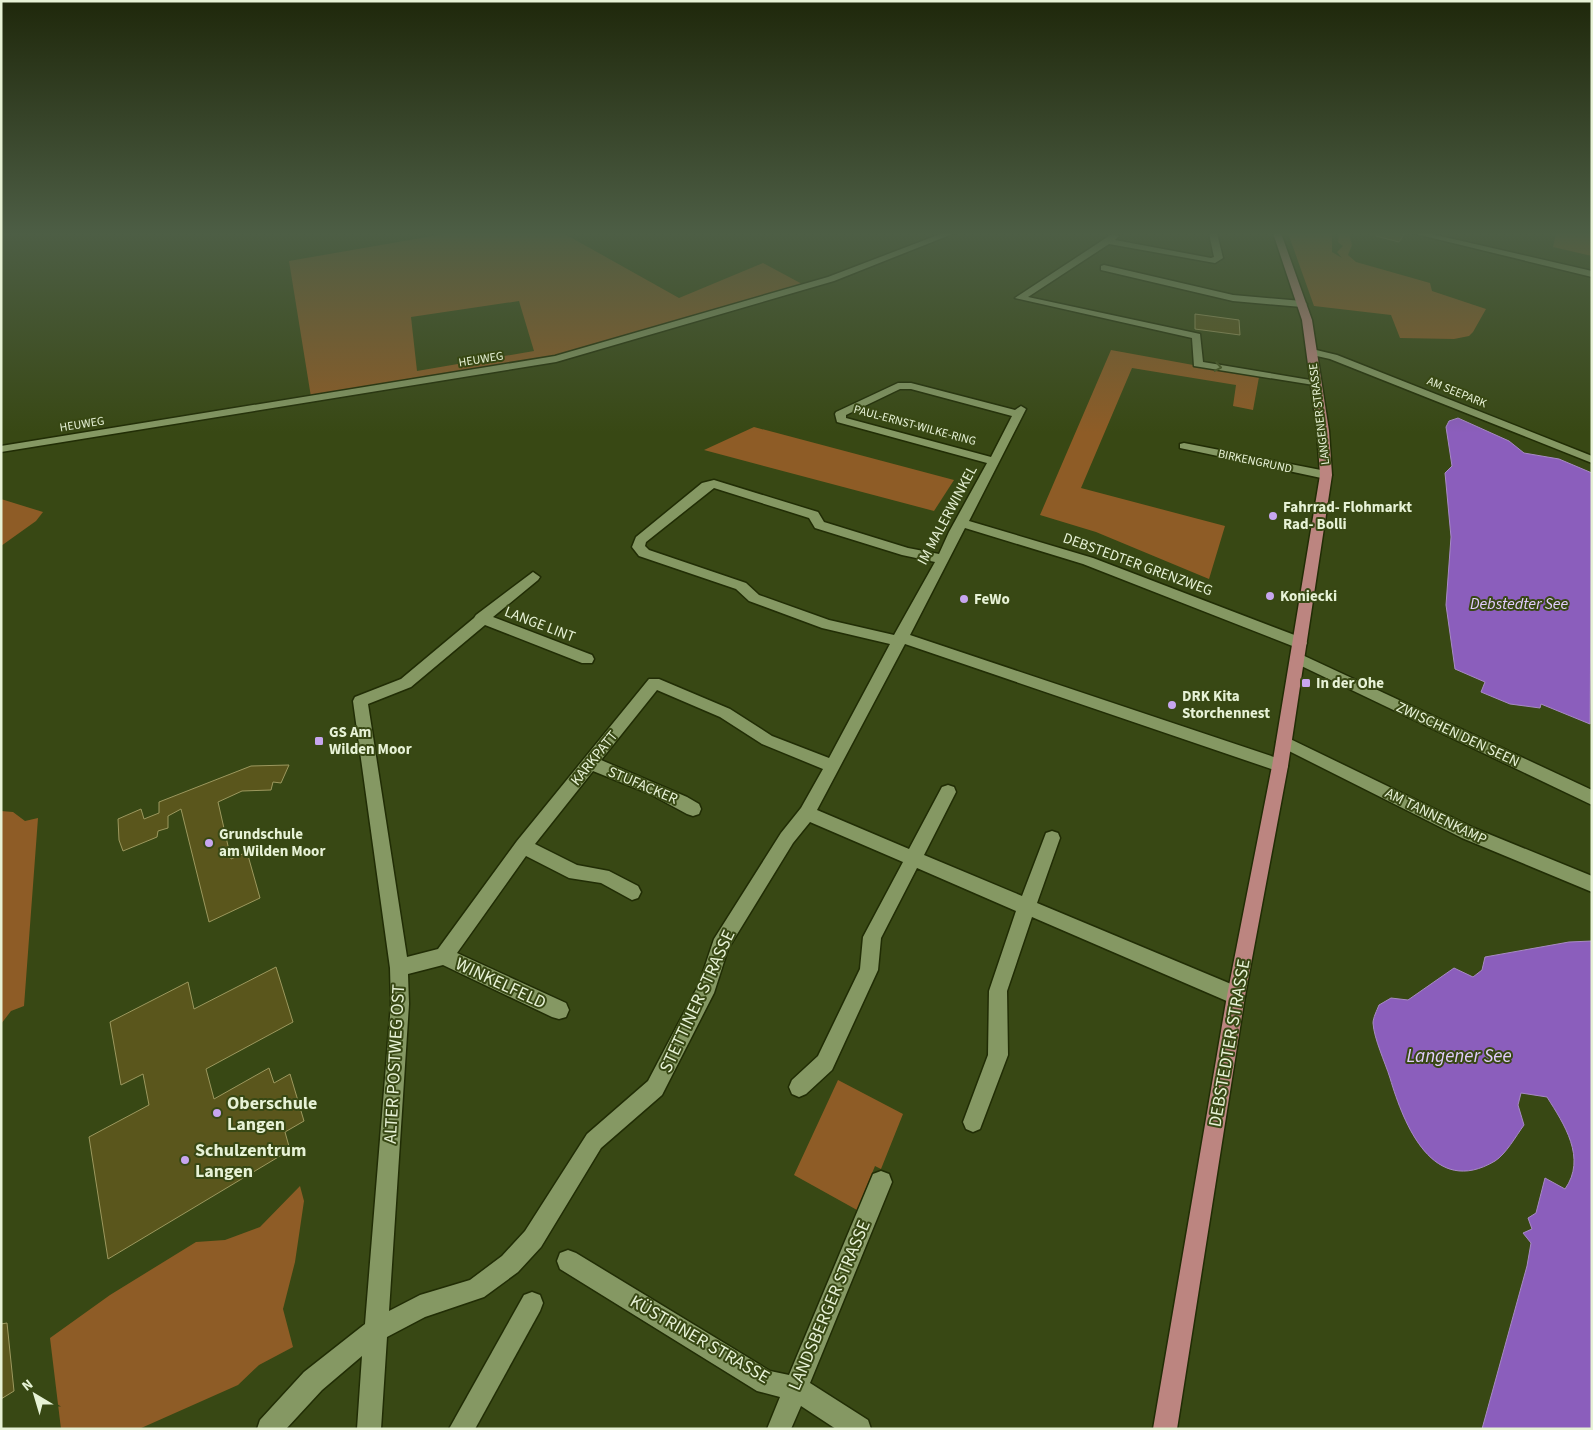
<svg xmlns="http://www.w3.org/2000/svg" width="1593" height="1430" viewBox="0 0 1593 1430" font-family="'Source Sans 3',sans-serif">
	<rect width="100%" height="100%" fill="#384814"/>
	<g fill="#8e5c26" fill-rule="evenodd">
		<path d="M450 233H563L679 298 763 263 804 285 571 354 311 397 289 261ZM519 301 534 351 417 371 411 317Z"/>
		<polygon points="1288,233 1332,233 1332,252 1342,258 1337,252 1343,246 1338,242 1339,233 1349,233 1352,245 1348,255 1356,262 1430,283 1432,291 1486,309 1473,332 1469,336 1454,339 1400,338 1391,315 1314,306"/>
		<polygon points="1556,233 1592,233 1592,256 1553,247"/>
		<polygon points="1111,350 1259,377 1253,410 1233,406 1236,385 1132,368 1081,488 1225,526 1209,579 1096,532 1040,515"/>
		<polygon points="754,427 954,480 934,511 704,450"/>
		<polygon points="1,499 43,512 36,521 1,546"/>
		<polygon points="1,811 13,812 25,821 38,818 24,1006 11,1011 1,1024"/>
		<polygon points="838,1080 903,1114 881,1169 875,1166 857,1210 794,1175"/>
		<polygon points="300,1186 304,1201 295,1262 283,1309 293,1347 259,1365 238,1385 139,1429 61,1429 50,1338 110,1295 196,1242 225,1240 260,1227"/>
	</g>
	<g fill="#8b5ebc" stroke="#a78ac4">
		<polygon points="1458,418 1509,441 1524,453 1559,459 1592,473 1590,724 1541,704 1540,708 1510,704 1481,692 1485,682 1455,669 1446,605 1451,537 1445,473 1452,466 1446,427 1449,421"/>
		<path d="M1592 941V1429H1482L1527 1266 1531 1243 1523 1233 1532 1229 1528 1218 1536 1213 1545 1178 1565 1189C1587 1158 1564 1124 1547 1097L1521 1093 1518 1105 1524 1125C1516 1136 1506 1154 1495 1161 1433 1198 1404 1125 1390 1078 1385 1062 1374 1039 1373 1023 1373 1018 1377 1010 1379 1005L1391 998 1408 1000 1454 968 1473 977 1482 970 1485 957 1569 942Z"/>
	</g>
	<g fill="#5a561c" stroke="#9c985e">
		<polygon points="1376,233 1405,233 1399,242 1376,236"/>
		<polygon points="1195,314 1239,320 1240,335 1195,329"/>
		<polygon points="289,765 281,783 273,782 271,790 242,791 218,802 231,859 247,852 260,898 209,922 181,809 168,816 168,828 158,831 157,837 123,851 119,840 118,819 141,809 144,819 159,813 159,802 251,766"/>
		<polygon points="276,967 293,1022 206,1069 214,1099 269,1068 274,1083 290,1074 304,1121 285,1132 290,1150 108,1259 89,1137 149,1105 143,1074 121,1085 110,1022 188,982 194,1009"/>
		<polygon points="7,1323 14,1391 1,1399 1,1324"/>
	</g>
	<g fill="none" stroke-linecap="round" stroke-linejoin="round">
		<defs>
			<g id="minor">
				<polygon points="943,233 955,233 834,281 556,362 1,452 1,446 555,356 828,277"/>
				<polygon points="1209,233 1217,233 1223,258 1215,263 1109,244 1028,297 1200,334 1203,362 1316,381 1320,382 1320,386 1194,366 1192,338 1015,298 1112,234 1119,236 1115,240 1211,258 1214,257"/>
				<polygon points="1412,233 1427,233 1592,271 1592,277"/>
				<polygon points="1104,265 1233,295 1302,301 1307,304 1302,307 1233,301 1101,270 1101,266"/>
				<polygon points="1312,349 1337,355 1592,456 1592,463 1330,359 1308,354 1307,352"/>
				<path d="M898 383H911L1015 410 1021 406 1026 409 969 521 1093 558 1305 639 1307 643 1305 647H1295L1083 564 965 528 910 635 1286 761 1288 766 1286 771 1280 772 905 644 817 810 909 849 942 787 948 785 954 787 956 792 924 855 1022 896 1046 833 1052 831 1058 833 1060 838 1037 903 1243 989 1245 996 1243 1003 1236 1005 1032 917 1007 991 1008 1055 980 1129 973 1132 966 1129 963 1122 988 1055 989 991 1016 911 917 868 881 938 878 970 832 1070 806 1094 799 1097 792 1094 789 1087 792 1080 818 1056 860 969 863 937 903 862 810 822 793 843 728 949 714 993 662 1095 601 1148 541 1247 518 1272 484 1297 425 1317 387 1337 381 1429H357L362 1356 322 1390 286 1429H257L260 1420 304 1372 365 1324 391 1004 390 968 353 701 355 697 401 679 474 618 476 615 533 572 540 577 538 580 493 617 592 655 594 659 592 663H582L485 625 411 687 368 704 407 957 438 949 517 841 649 679H659L730 709 772 736 829 758 890 644 822 628 749 601 736 589 639 556 632 547 636 537 702 483 714 480 818 512 824 522 908 548 939 554 949 532 987 463 837 422 835 414 836 412ZM900 389H911L1012 416 991 457 846 418V415ZM714 488 809 518 815 528 902 555 935 562 894 635 829 620 759 595 746 583 649 550 645 546 646 542ZM657 690 720 717 762 744 823 769 801 808 781 833 714 939 699 984 648 1081 587 1134 525 1231 502 1256 470 1280 420 1295 389 1311 409 1004 408 974 443 965 552 1017 559 1019 566 1017 569 1010 566 1003 457 953 526 856 569 878 601 883 632 900 638 898 641 892 638 886 609 871 577 865 535 844 593 771 650 794 687 814 693 816 699 814 701 809 699 804 687 797 601 760Z"/>
				<polygon points="1184,443 1326,471 1332,475 1326,479 1180,448 1180,444"/>
				<polygon points="1298,653 1592,790 1592,805 1293,662 1291,658 1293,654"/>
				<polygon points="1284,736 1474,828 1592,876 1592,892 1462,838 1279,746 1276,742 1279,738"/>
				<polygon points="881,1171 889,1174 892,1182 810,1383 868,1420 871,1429 836,1429 801,1406 791,1429 767,1429 780,1397 757,1391 560,1269 557,1261 560,1253 568,1250 576,1253 770,1371 789,1375 873,1174"/>
				<polygon points="532,1292 540,1295 543,1303 540,1311 475,1429 449,1429 524,1295"/>
			</g>
			<polygon id="major" points="1273,233 1281,233 1312,320 1329,431 1332,475 1288,766 1245,996 1177,1429 1153,1429 1227,996 1272,766 1320,475 1317,431 1302,320"/>
		</defs>
		<use href="#minor" stroke="#212d05" stroke-width="3"/>
		<use href="#major" stroke="#212d05" stroke-width="3"/>
		<use href="#minor" fill="#859863" fill-rule="evenodd"/>
		<use href="#major" fill="#bc8580" fill-rule="evenodd"/>
	</g>
	<defs><path id="oneway-chevron" d="M-2-3.5L2.5 0L-2 3.5" fill="none" stroke-width="1.6" stroke-linecap="round" stroke-linejoin="round" transform="scale(1.25)"/></defs>
	<use stroke="#445420" href="#oneway-chevron" transform="translate(1218 367) rotate(10)"/>
	<linearGradient id="sky" x2="0" y2="1"><stop stop-color="#1f280b"/><stop offset="0.54" stop-color="#4d5e45"/><stop offset="1" stop-color="#4d5e45" stop-opacity="0"/></linearGradient>
	<rect width="1593" height="433" fill="url(#sky)"/>
	<g fill="#c7a6ef" stroke="#384814" stroke-width="2">
		<circle cx="1273" cy="516" r="5"/>
		<circle cx="1270" cy="596" r="5"/>
		<circle cx="964" cy="599" r="5"/>
		<rect x="1301" y="678" width="10" height="10" rx="2.5"/>
		<circle cx="1172" cy="705" r="5"/>
		<rect x="314" y="736" width="10" height="10" rx="2.5"/>
		<circle cx="209" cy="843" r="5"/>
		<circle cx="217" cy="1113" r="5"/>
		<circle cx="185" cy="1160" r="5"/>
	</g>
	<g text-anchor="middle" stroke-width="4" stroke-linejoin="round" paint-order="stroke">
		<g font-size="12" fill="#e7f2d6" stroke="#384814">
			<text transform="translate(481 359) rotate(-9)" y="4">HEUWEG</text>
			<text transform="translate(1457 392) rotate(22)" y="4">AM SEEPARK</text>
			<text transform="translate(1319 414) rotate(-97)" y="4">LANGENER STRASSE</text>
			<text transform="translate(82 424) rotate(-9)" y="4">HEUWEG</text>
			<text transform="translate(915 425) rotate(15)" y="4">PAUL-ERNST-WILKE-RING</text>
			<text transform="translate(1255 461) rotate(12)" y="4">BIRKENGRUND</text>
		</g>
		<g font-size="15" font-weight="bold" fill="#e7f2d6" stroke="#384814" text-anchor="start">
			<text x="1283" y="512">Fahrrad- Flohmarkt<tspan x="1283" dy="17">Rad- Bolli</tspan></text>
			<text x="1280" y="601">Koniecki</text>
			<text x="974" y="604">FeWo</text>
			<text x="1316" y="688">In der Ohe</text>
			<text x="1182" y="701">DRK Kita<tspan x="1182" dy="17">Storchennest</tspan></text>
			<text x="329" y="737">GS Am<tspan x="329" dy="17">Wilden Moor</tspan></text>
			<text x="219" y="839">Grundschule<tspan x="219" dy="17">am Wilden Moor</tspan></text>
		</g>
		<g font-size="15" fill="#e7f2d6" stroke="#384814">
			<text transform="translate(947 515) rotate(-62)" y="5">IM MALERWINKEL</text>
			<text transform="translate(1138 564) rotate(20)" y="5">DEBSTEDTER GRENZWEG</text>
			<text transform="translate(540 624) rotate(21)" y="5">LANGE LINT</text>
			<text transform="translate(1458 734) rotate(25)" y="5">ZWISCHEN DEN SEEN</text>
			<text transform="translate(594 758) rotate(-51)" y="5">KARKPATT</text>
			<text transform="translate(643 785) rotate(23)" y="5">STUFACKER</text>
			<text transform="translate(1436 816) rotate(26)" y="5">AM TANNENKAMP</text>
		</g>
		<g font-size="16" font-style="italic" fill="#e2cdfe" stroke="#384814">
			<text x="1519" y="609">Debstedter See</text>
		</g>
		<g font-size="18" fill="#e7f2d6" stroke="#384814">
			<text transform="translate(501 983) rotate(25)" y="6">WINKELFELD</text>
			<text transform="translate(697 1001) rotate(-65)" y="6">STETTINER STRASSE</text>
			<text transform="translate(1229 1043) rotate(-80)" y="6">DEBSTEDTER STRASSE</text>
			<text transform="translate(394 1064) rotate(-87)" y="6">ALTER POSTWEG OST</text>
			<text transform="translate(829 1305) rotate(-67)" y="6">LANDSBERGER STRASSE</text>
			<text transform="translate(700 1339) rotate(30)" y="6">KÜSTRINER STRASSE</text>
		</g>
		<g font-size="18" font-weight="bold" fill="#e7f2d6" stroke="#384814" text-anchor="start">
			<text x="227" y="1109">Oberschule<tspan x="227" dy="21">Langen</tspan></text>
			<text x="195" y="1156">Schulzentrum<tspan x="195" dy="21">Langen</tspan></text>
		</g>
		<g font-size="19" font-style="italic" fill="#e2cdfe" stroke="#384814">
			<text x="1459" y="1062">Langener See</text>
		</g>
	</g>
	<rect width="1593" height="1430" fill="none" stroke="#e7f2d6" stroke-width="5"/>
	<g transform="translate(35 1395) rotate(322)" stroke="#384814" stroke-width="4" paint-order="stroke">
	<path d="M0-4L9 19L0 12L-9 19Z" fill="#e7f2d6"/>
	<text y="-8" font-size="14" font-weight="bold" text-anchor="middle" fill="#e7f2d6">N</text>
	</g>
</svg>
